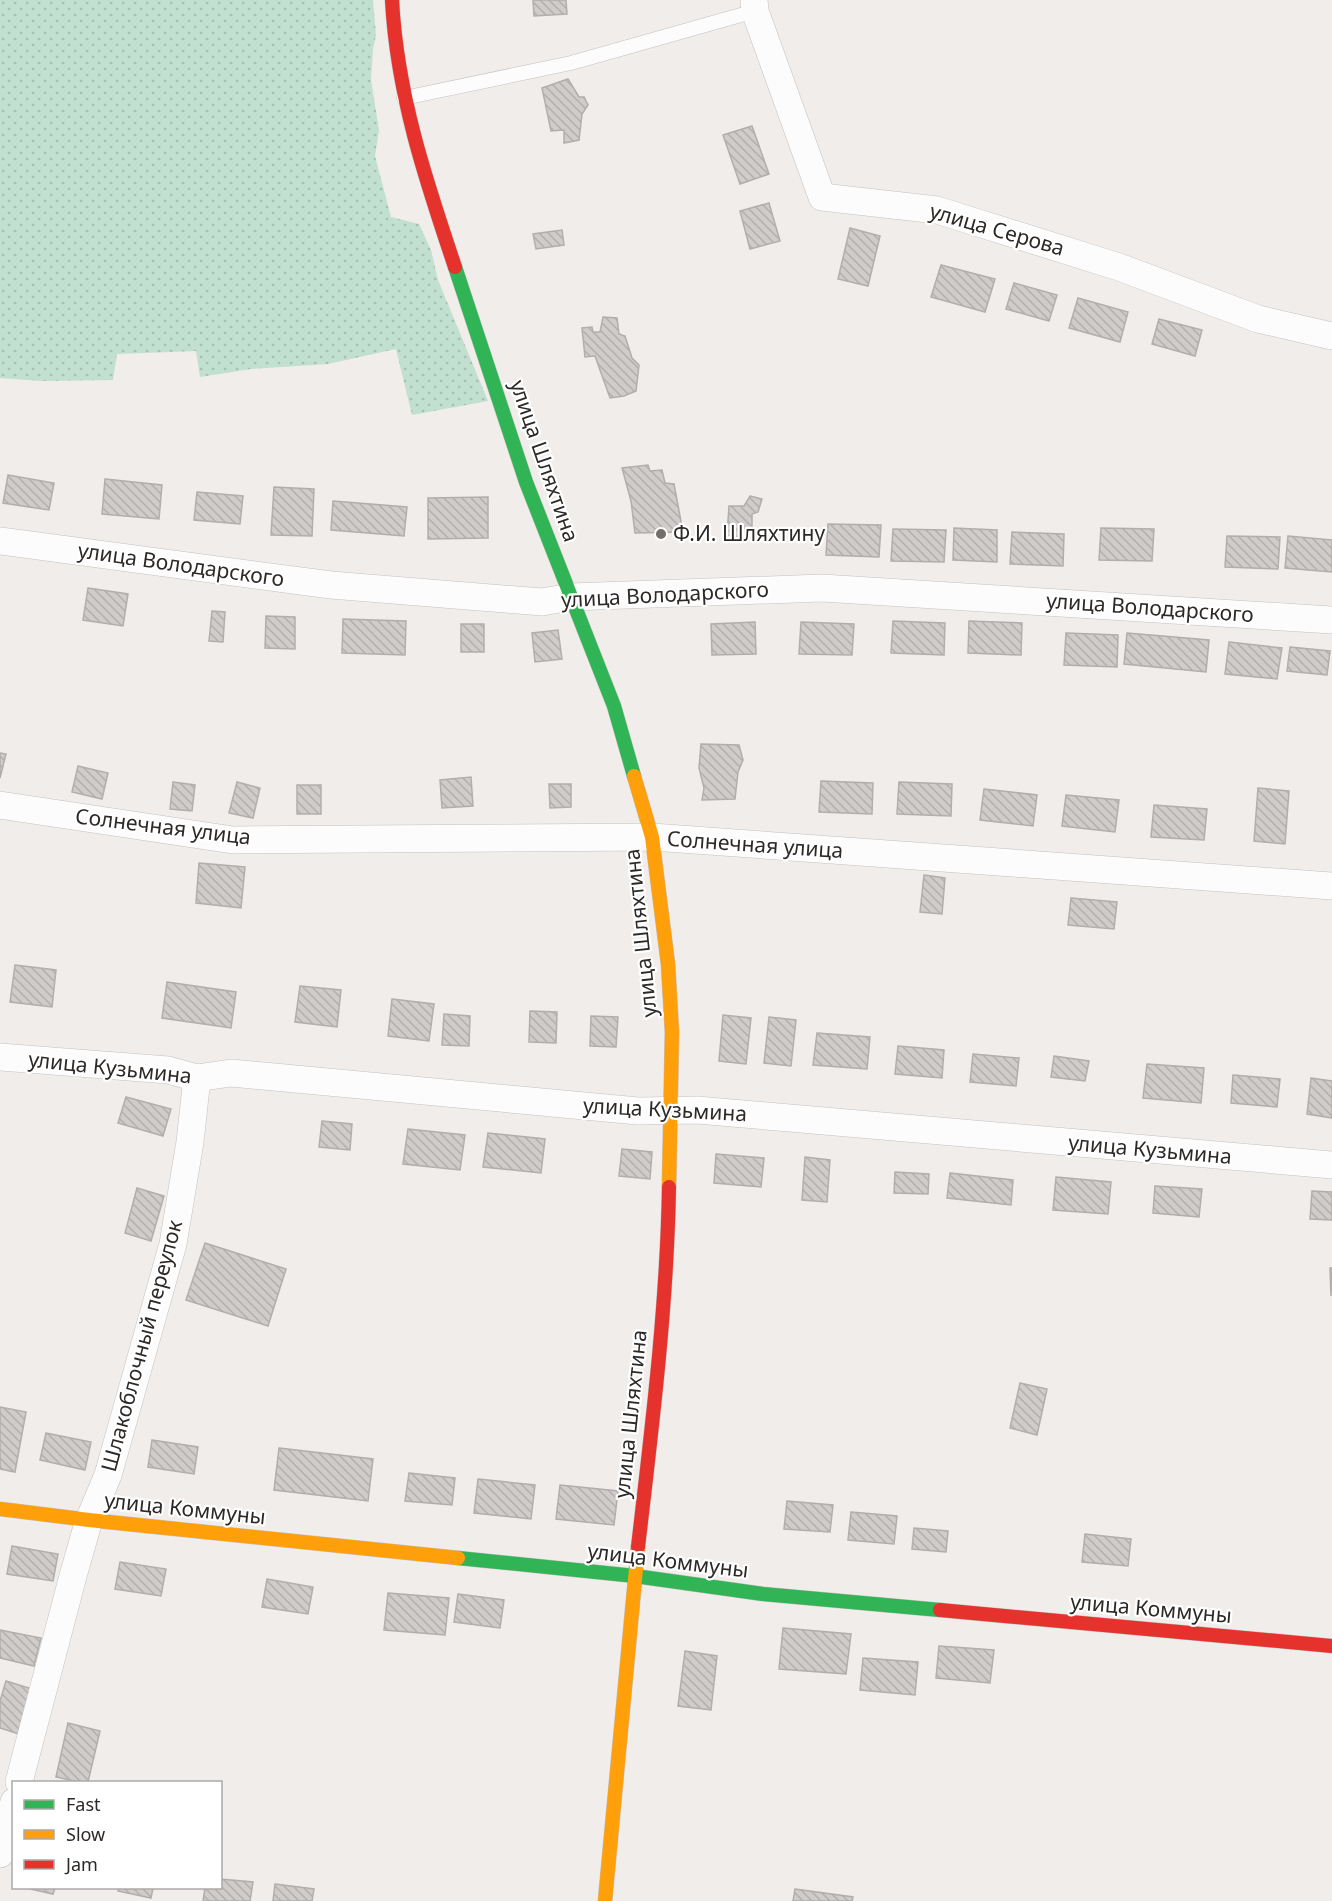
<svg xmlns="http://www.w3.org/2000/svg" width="1332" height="1901" viewBox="0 0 1332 1901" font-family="'Noto Sans',sans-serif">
	<defs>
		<pattern id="park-dots" width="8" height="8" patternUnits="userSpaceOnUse" patternTransform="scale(1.5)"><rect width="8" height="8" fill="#c1e0d0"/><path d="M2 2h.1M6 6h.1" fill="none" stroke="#a6c0b3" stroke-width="1.8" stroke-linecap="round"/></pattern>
		<pattern id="building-back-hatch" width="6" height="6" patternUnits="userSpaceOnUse" patternTransform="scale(1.5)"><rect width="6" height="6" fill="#cfccca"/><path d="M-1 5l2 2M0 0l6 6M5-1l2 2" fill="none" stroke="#b2afae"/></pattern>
	</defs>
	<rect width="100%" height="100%" fill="#f0edea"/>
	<polygon fill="url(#park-dots)" points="0,0 373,0 376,35 373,49 371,80 379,130 375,156 391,217 419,224 431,250 438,280 488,401 412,415 396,349 328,364 251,369 200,377 196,351 117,354 113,380 42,381 0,378"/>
	<g fill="url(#building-back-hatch)" stroke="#b1aeac" stroke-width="1.5">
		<polygon points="533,0 566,0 567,14 534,16"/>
		<polygon points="568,79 579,97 584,97 588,105 582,114 579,140 564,143 564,130 551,131 542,88"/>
		<polygon points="752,126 769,174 740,184 723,135"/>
		<polygon points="769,203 780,241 750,249 740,211"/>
		<polygon points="850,228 880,236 868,286 838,279"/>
		<polygon points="562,230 564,245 536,249 533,234"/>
		<polygon points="941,265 995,279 985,312 931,297"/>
		<polygon points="1014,283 1057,295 1049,321 1006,309"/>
		<polygon points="1078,298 1128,312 1120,342 1069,328"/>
		<polygon points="603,317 617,318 619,334 625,336 632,358 639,365 636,391 624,396 610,398 595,356 585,357 582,328 592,327 593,332 600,332"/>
		<polygon points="1159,319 1202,330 1195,356 1152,344"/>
		<polygon points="648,465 650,471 662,470 665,483 674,484 683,532 635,533 631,501 622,468"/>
		<polygon points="8,475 54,483 49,510 3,503"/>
		<polygon points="105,479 162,485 159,519 102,514"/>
		<polygon points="274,487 314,489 312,536 271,535"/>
		<polygon points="197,492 243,496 240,524 194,520"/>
		<polygon points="750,496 762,499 758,512 752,514 752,538 727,535 729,506 744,506"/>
		<polygon points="488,497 488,538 428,539 428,498"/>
		<polygon points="333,501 407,507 404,536 331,530"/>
		<polygon points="828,524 881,525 879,557 826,555"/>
		<polygon points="954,528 997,530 997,562 953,560"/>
		<polygon points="1101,528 1154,529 1152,561 1099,560"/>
		<polygon points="893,529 946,530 944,562 891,561"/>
		<polygon points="1012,532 1064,534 1063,566 1010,564"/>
		<polygon points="1227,536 1280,537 1278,569 1225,567"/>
		<polygon points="1288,536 1332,540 1332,572 1285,568"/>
		<polygon points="88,588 128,594 123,626 83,620"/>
		<polygon points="212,611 225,612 223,642 209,641"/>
		<polygon points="266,616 295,617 295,649 265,648"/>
		<polygon points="343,619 406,621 405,655 342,653"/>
		<polygon points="893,621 945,623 944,655 891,653"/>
		<polygon points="969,621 1022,623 1021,655 968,653"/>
		<polygon points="755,622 756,654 712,655 711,624"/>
		<polygon points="801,622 854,624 852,655 799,654"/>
		<rect x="461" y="624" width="23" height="28"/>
		<polygon points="558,630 562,659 535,662 532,633"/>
		<polygon points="1066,633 1118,635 1117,667 1064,665"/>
		<polygon points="1127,633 1209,640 1206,672 1124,664"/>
		<polygon points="1229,642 1282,648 1277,679 1225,674"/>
		<polygon points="1290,647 1330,651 1327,675 1287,671"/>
		<polygon points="701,744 739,745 743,760 738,772 735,799 702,800 704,788 699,768"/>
		<polygon points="0,753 6,754 0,778"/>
		<polygon points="78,766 108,773 102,799 72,792"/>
		<polygon points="471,777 473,806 442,808 440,780"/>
		<polygon points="821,781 873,783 872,814 819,812"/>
		<polygon points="173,782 195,785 192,811 170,809"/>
		<polygon points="237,782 260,788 253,818 229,813"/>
		<polygon points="899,782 952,784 951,816 897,814"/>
		<polygon points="549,784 571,784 571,807 550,808"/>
		<rect x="297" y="785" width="24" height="29"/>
		<polygon points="1258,788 1289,791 1285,844 1254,841"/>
		<polygon points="984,789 1037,795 1033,826 980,820"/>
		<polygon points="1066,795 1119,800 1115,832 1062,826"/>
		<polygon points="1154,805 1207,809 1204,840 1151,837"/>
		<polygon points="199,863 245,867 241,908 196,903"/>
		<polygon points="924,875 945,878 942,914 920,912"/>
		<polygon points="1071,898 1117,902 1114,929 1068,925"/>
		<polygon points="15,965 56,970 52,1007 10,1002"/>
		<polygon points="167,982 236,992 231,1028 162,1018"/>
		<polygon points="300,986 341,990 337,1027 295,1022"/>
		<polygon points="392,999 434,1004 429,1041 388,1036"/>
		<polygon points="530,1011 557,1012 556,1043 529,1042"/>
		<polygon points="444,1014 470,1016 469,1046 442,1045"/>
		<polygon points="723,1015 751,1018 746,1064 719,1061"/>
		<polygon points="591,1016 618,1017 616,1047 590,1046"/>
		<polygon points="769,1017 796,1020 791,1066 764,1063"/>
		<polygon points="817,1033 870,1037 867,1069 813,1065"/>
		<polygon points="898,1046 944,1050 942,1078 895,1074"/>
		<polygon points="973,1054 1019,1058 1016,1086 970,1082"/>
		<polygon points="1054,1056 1089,1061 1085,1081 1051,1077"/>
		<polygon points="1147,1064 1204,1068 1201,1103 1143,1098"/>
		<polygon points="1233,1075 1280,1079 1277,1107 1231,1103"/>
		<polygon points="1311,1078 1332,1081 1332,1118 1307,1114"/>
		<polygon points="126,1097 171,1109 163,1136 118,1123"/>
		<polygon points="322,1121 352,1124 350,1150 319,1147"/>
		<polygon points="408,1129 465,1135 460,1170 403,1164"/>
		<polygon points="488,1133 545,1139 541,1173 483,1167"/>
		<polygon points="622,1149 652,1152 650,1179 619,1176"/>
		<polygon points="716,1154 764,1158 761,1187 714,1183"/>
		<polygon points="805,1157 830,1160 827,1202 802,1200"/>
		<polygon points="895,1172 929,1174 928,1194 894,1193"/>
		<polygon points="950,1173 1013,1180 1011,1205 947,1198"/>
		<polygon points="1056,1177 1111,1182 1108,1214 1053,1210"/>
		<polygon points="1155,1186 1202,1189 1199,1217 1153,1213"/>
		<polygon points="137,1188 164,1196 151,1241 125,1233"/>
		<polygon points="1312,1191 1332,1192 1332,1220 1310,1219"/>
		<polygon points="205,1243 286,1269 268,1326 186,1300"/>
		<polygon points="1330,1268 1332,1268 1331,1296"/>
		<polygon points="1020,1383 1047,1389 1037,1435 1010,1428"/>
		<polygon points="0,1407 26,1412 15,1472 0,1469"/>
		<polygon points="46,1433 91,1442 85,1470 40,1460"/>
		<polygon points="152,1440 198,1447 194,1474 148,1467"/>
		<polygon points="279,1448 373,1459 368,1501 274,1490"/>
		<polygon points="409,1473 455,1478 452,1505 405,1501"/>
		<polygon points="478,1479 535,1485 531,1519 474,1513"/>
		<polygon points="560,1485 618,1491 614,1525 556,1519"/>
		<polygon points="787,1501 833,1505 830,1532 784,1529"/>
		<polygon points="851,1512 897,1516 894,1544 848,1540"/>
		<polygon points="914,1528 948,1531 946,1552 912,1549"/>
		<polygon points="1085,1534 1131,1539 1128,1566 1082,1562"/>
		<polygon points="12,1546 58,1554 53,1581 7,1574"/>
		<polygon points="120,1562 166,1569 161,1596 115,1589"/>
		<polygon points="267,1579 313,1587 308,1614 262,1607"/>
		<polygon points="388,1593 449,1598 445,1635 384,1630"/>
		<polygon points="458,1594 504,1600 500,1628 454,1622"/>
		<polygon points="783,1628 851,1634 846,1674 779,1669"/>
		<polygon points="0,1630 41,1638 34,1666 0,1658"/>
		<polygon points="939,1646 994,1650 990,1683 936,1678"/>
		<polygon points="685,1651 717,1656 711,1710 678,1706"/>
		<polygon points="863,1658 918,1662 915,1695 860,1690"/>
		<polygon points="6,1681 32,1689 19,1734 0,1728 0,1701"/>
		<polygon points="68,1723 100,1731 88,1782 79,1782 56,1777"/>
		<polygon points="220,1879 253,1882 250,1901 203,1901 205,1888 220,1888"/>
		<polygon points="275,1884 314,1889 312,1901 273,1901"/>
		<polygon points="26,1888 55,1888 53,1894"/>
		<polygon points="119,1888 153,1888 151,1898 118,1891"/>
		<polygon points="795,1889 853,1897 852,1901 793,1901"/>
	</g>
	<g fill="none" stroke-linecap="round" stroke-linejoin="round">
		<defs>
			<polyline id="lane" points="404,98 571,63 755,11"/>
			<g id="street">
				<polyline points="754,0 755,11 822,197 937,210 1119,267 1258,319 1332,336"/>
				<polyline points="0,541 331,585 542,602 571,597 822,588 1332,620"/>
				<polyline points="0,805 233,840 652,837 1332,886"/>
				<polyline points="0,1057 168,1070 197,1078 231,1073 638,1111 697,1110 1332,1165"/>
				<polyline points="19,1782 73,1576 89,1520 108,1475 173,1244 190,1142 197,1078"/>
				<polyline points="0,1854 14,1802"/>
			</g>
			<g id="fast">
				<polyline points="455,267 526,482 614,706 634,776"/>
				<polyline points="458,1558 635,1576 763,1594 940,1610"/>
			</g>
			<g id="slow">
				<polyline points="634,776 652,837 668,964 672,1032 669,1187"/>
				<polyline points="0,1509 89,1520 458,1558"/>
				<polyline points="605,1901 638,1547"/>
			</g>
			<g id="jam">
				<path d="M392 0C397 94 425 178 455 267"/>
				<path d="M638 1547C652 1427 667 1307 669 1187"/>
				<polyline points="940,1610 1332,1646"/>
			</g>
		</defs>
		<use href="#lane" stroke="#c4c1bf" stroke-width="15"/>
		<use href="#street" stroke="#c4c1bf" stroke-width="28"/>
		<use href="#fast" stroke="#c4c1bf" stroke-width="15"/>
		<use href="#slow" stroke="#c4c1bf" stroke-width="15"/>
		<use href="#jam" stroke="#c4c1bf" stroke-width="15"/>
		<use href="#lane" stroke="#fdfcfc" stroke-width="14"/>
		<use href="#street" stroke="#fdfcfc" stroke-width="27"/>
		<use href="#fast" stroke="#30b455" stroke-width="14"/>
		<use href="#slow" stroke="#ff9f0a" stroke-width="14"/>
		<use href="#jam" stroke="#e5322d" stroke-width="14"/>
	</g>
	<circle fill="#716e6b" stroke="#fff" stroke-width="2" cx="661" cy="534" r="6"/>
	<g text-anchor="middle" stroke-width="4.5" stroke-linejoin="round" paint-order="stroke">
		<g font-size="21" fill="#2c2927" stroke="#fff">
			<text transform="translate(997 230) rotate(16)" y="7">улица Серова</text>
			<text transform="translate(544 461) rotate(71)" y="7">улица Шляхтина</text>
			<text transform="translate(181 565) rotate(8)" y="7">улица Володарского</text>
			<text transform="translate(665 595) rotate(-3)" y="7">улица Володарского</text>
			<text transform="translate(1150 608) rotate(4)" y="7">улица Володарского</text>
			<text transform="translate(163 827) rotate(7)" y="7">Солнечная улица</text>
			<text transform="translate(755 845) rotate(4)" y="7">Солнечная улица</text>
			<text transform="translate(641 933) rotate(-96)" y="7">улица Шляхтина</text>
			<text transform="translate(110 1068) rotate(6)" y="7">улица Кузьмина</text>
			<text transform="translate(665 1110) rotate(3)" y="7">улица Кузьмина</text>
			<text transform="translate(1150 1150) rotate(5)" y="7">улица Кузьмина</text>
			<text transform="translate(142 1346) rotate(-75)" y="7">Шлакоблочный переулок</text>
			<text transform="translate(631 1414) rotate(-84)" y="7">улица Шляхтина</text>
			<text transform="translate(185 1509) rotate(6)" y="7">улица Коммуны</text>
			<text transform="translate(668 1561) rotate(7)" y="7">улица Коммуны</text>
			<text transform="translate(1151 1609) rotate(5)" y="7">улица Коммуны</text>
		</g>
		<g font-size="21" fill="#2c2927" stroke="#fff" text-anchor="start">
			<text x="673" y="541">Ф.И. Шляхтину</text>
		</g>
	</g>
	<rect x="12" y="1781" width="210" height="108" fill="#ffffff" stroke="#aba9a9" stroke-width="1.5"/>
	<rect x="24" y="1800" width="30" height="9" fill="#30b455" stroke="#aba9a9" stroke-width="1.5"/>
	<text x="66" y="1811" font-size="18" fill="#2c2927">Fast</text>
	<rect x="24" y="1830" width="30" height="9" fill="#ff9f0a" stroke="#aba9a9" stroke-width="1.5"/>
	<text x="66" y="1841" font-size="18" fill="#2c2927">Slow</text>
	<rect x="24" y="1860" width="30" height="9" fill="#e5322d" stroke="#aba9a9" stroke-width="1.5"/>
	<text x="66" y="1871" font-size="18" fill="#2c2927">Jam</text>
</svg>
